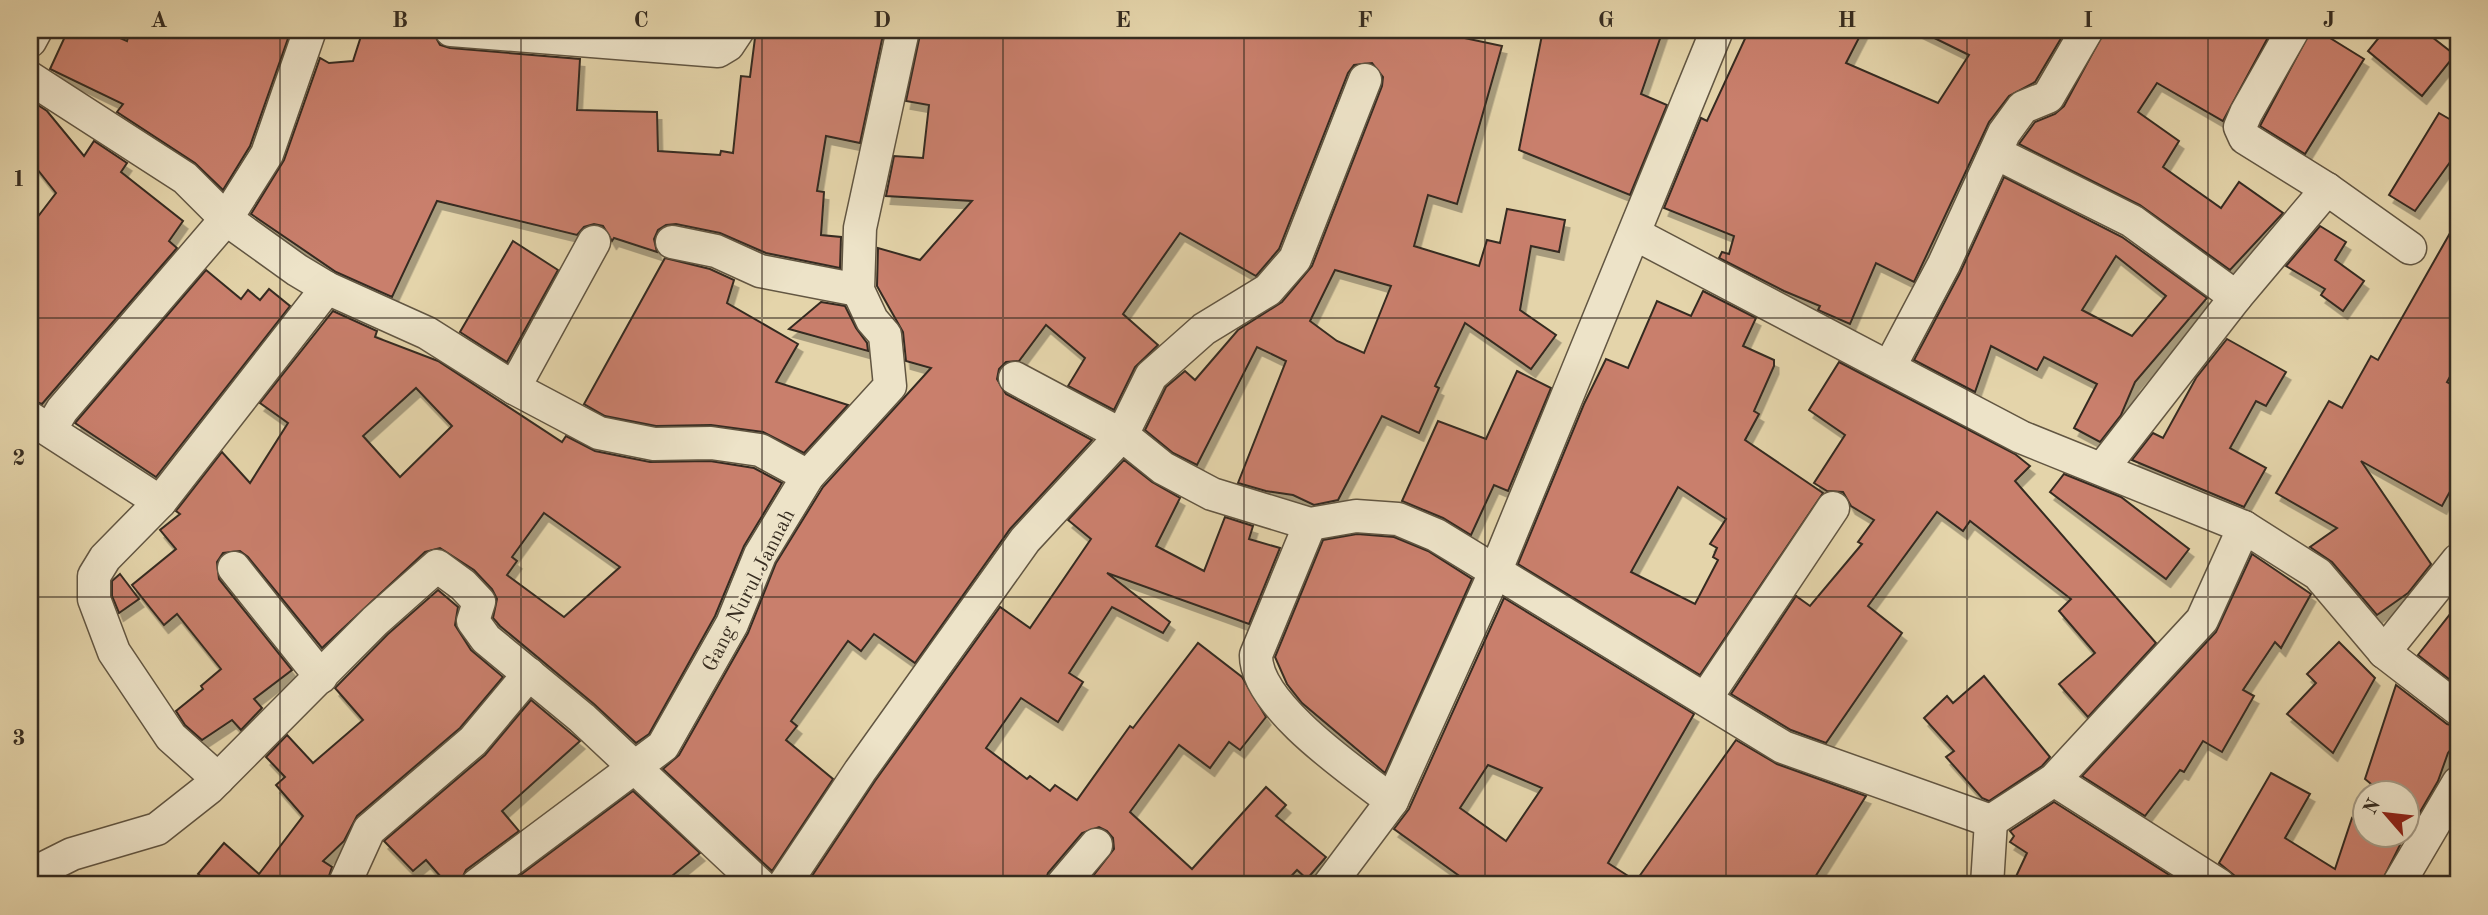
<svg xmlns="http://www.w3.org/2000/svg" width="2488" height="915" viewBox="0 0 2488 915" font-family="'Old Standard TT',serif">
	<defs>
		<filter id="shadow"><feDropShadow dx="4.5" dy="8" stdDeviation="0" flood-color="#0004"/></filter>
	</defs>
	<rect width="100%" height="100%" fill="#e4d4aa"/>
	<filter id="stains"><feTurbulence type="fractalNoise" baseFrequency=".00286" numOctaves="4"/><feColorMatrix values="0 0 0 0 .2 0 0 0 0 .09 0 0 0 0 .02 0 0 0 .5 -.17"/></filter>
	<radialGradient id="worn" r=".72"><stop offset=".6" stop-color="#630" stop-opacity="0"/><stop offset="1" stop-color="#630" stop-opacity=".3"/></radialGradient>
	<g fill="#c97f6c" stroke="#362c20" stroke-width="2" fill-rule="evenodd" filter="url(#shadow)">
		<polygon points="68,30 102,30 127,41 130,30 291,30 250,146 223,190 195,163 117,112 123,104 50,69"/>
		<polygon points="363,30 393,37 395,30 434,34 440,45 450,48 580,59 577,110 657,112 658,151 720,155 721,151 733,153 741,76 750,77 756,30 884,30 860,143 826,136 817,191 824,192 821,235 841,237 840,268 766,253 720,233 676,224 666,225 658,230 654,239 657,252 614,238 612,241 603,226 594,224 584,227 577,235 437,201 392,297 336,272 251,214 284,160 320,58 329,63 353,61"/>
		<path d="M921 30H1427L1502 46 1457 204 1428 195 1414 246 1479 266 1487 240 1500 243 1507 209 1565 220 1559 252 1531 246 1520 310 1556 335 1531 369 1465 323 1435 386 1439 388 1419 433 1382 416 1338 500 1314 505 1293 495 1266 491 1238 483 1286 361 1257 347 1197 465 1173 453 1145 430 1166 387 1185 371 1195 380 1238 330 1282 302 1312 266 1382 86 1383 77 1372 63 1354 65 1348 73 1279 249 1256 276 1180 233 1123 314 1158 345 1135 367 1114 410 1068 386 1085 358 1046 325 1019 361 1006 362 999 369 997 379 1006 394 1092 440 1010 529 915 663 874 634 861 651 848 641 791 721 797 726 786 740 833 779 772 871 663 769 679 755 748 633 776 563 823 487 931 368 906 361 903 332 877 286 878 248 920 260 972 201 886 196 894 156 923 158 929 105 906 101ZM1335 270 1391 286 1364 353 1337 341 1310 321Z"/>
		<polygon points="1543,30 1663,30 1641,94 1667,105 1630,195 1519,150"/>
		<polygon points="1749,30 1863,30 1846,63 1938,103 1969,55 1918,30 2066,30 2035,82 2009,96 1989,122 1914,282 1876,263 1850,324 1818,310 1820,306 1784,291 1719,258 1722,252 1729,254 1734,236 1664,208 1701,118 1707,121"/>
		<polygon points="2105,30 2272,30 2223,121 2157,83 2138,112 2179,141 2163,167 2221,208 2239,182 2283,213 2230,270 2140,205 2019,144 2035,122 2055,114 2064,106"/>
		<polygon points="2311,30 2317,30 2364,59 2305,154 2260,126"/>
		<polygon points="2385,30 2423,30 2455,55 2422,96 2368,51"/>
		<polygon points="30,100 47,111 84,156 94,141 127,163 121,172 183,221 169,241 177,248 42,404 30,400 30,227 56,193 30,160"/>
		<polygon points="2439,113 2458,124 2458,151 2415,211 2389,195"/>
		<path d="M2004 177 2122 237 2207 298 2135 382 2121 415 2100 442 2074 428 2097 384 2044 357 2037 370 1991 346 1975 392 1914 360 1960 273ZM2116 256 2166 296 2132 336 2082 310Z"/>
		<polygon points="2458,219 2458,362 2447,382 2458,388 2458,477 2442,506 2361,461 2431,564 2408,593 2377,615 2332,562 2310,547 2337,528 2276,493 2329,401 2342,408 2371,356 2378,360"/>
		<polygon points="2320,226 2346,242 2335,260 2364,281 2343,311 2321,295 2325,289 2286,266"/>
		<polygon points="513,241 558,270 507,362 460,332"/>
		<polygon points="665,258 710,269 734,280 727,303 798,344 776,382 848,405 804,453 763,432 711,425 656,426 605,416 584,404"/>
		<polygon points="206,270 241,299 248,290 260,300 269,289 290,306 156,477 75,423"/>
		<path d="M1703 291 1756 318 1743 346 1774 360V366L1754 411 1759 414 1745 440 1823 493 1700 675 1518 564 1584 404 1606 359 1628 368 1657 301 1691 316ZM1678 487 1726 519 1710 544 1717 548 1713 557 1718 560 1695 604 1631 572Z"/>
		<polygon points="821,302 845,306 856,328 867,343 868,351 789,329"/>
		<path d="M333 311 377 331 375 337 438 361 562 442 566 436 595 451 650 462 710 461 754 468 782 483 744 546 715 616 649 734 636 743 594 704 500 626 493 618 497 599 492 589 474 570 440 548 425 552 322 648 248 557 240 551 223 553 217 562 219 579 292 670 254 699 262 708 241 730 232 720 202 740 185 725 176 711 203 689 201 686 221 669 177 614 164 625 132 585 176 549 160 530 180 514 176 511 222 452 250 483 288 423 260 403ZM416 388 452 426 400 477 363 436ZM544 513 620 567 564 617 507 575 517 561 512 557Z"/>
		<polygon points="2227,339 2286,372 2266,406 2256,401 2230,448 2266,468 2244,507 2132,460 2153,433 2163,438 2196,378"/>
		<polygon points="1839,362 2015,454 2030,466 2015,481 2156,643 2088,717 2059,684 2095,653 2059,611 2071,599 1970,521 1963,531 1937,512 1868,606 1902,633 1826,743 1791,730 1731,694 1796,596 1810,606 1862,544 1858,542 1874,520 1851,506 1843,492 1827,491 1814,483 1845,435 1809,410"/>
		<polygon points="1517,371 1551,388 1508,491 1494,485 1471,535 1443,518 1402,501 1438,421 1486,439"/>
		<polygon points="1124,460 1152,482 1180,498 1156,546 1204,571 1225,517 1253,526 1249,539 1280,548 1249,624 1107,573 1170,622 1163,633 1112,607 1069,673 1083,682 1058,722 1021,698 986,748 1027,779 1030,776 1050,791 1055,785 1077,800 1130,726 1133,728 1198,643 1242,677 1266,717 1240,750 1229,742 1210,768 1179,745 1130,812 1192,869 1266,787 1286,805 1276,816 1326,857 1307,879 1297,870 1283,885 1086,885 1114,849 1113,838 1107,831 1099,827 1082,833 1048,873 1044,885 806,885 875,781 1000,607 1030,628 1091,539 1068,520"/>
		<polygon points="2064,474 2121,497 2189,549 2166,579 2050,492"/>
		<polygon points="1357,534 1394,537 1428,551 1472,579 1385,773 1302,703 1287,684 1275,657 1323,540"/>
		<polygon points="2252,554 2311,594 2281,648 2275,642 2243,690 2254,696 2222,752 2203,741 2184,772 2180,770 2145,816 2082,776 2216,632"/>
		<polygon points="120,574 139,599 119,613 112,596 112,581"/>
		<polygon points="438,590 458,607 455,625 471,650 503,677 460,728 357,816 344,841 323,861 332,867 326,885 211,885 198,874 224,843 259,874 303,816 276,785 285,777 266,757 287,735 313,763 363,720 335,688 388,634"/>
		<path d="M1504 598 1694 714 1608 863 1636 881 1736 740 1777 764 1866 796 1810 885H1472L1394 829 1409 809ZM1488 765 1542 788 1506 841 1460 808Z"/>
		<polygon points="2458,604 2458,686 2418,655"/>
		<polygon points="2339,642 2375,678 2333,753 2287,714 2316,683 2307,674"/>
		<polygon points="1984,676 2050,757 2042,766 1989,801 1982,798 1946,757 1954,751 1924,718 1947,696 1953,703"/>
		<polygon points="2396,685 2447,724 2458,727 2458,740 2448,753 2438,781 2420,812 2414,808 2411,816 2407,813 2407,793 2382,793 2365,779"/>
		<polygon points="531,700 580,741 502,811 519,831 466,870 459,885 448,885 426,860 413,871 384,841 485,755"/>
		<polygon points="2271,773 2310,794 2285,838 2335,869 2352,818 2365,825 2365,835 2382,835 2400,845 2380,885 2237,885 2235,876 2219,863"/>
		<polygon points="633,791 700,853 661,885 507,885"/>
		<polygon points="2054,802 2185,885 2012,885 2027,853 2010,842 2014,836 2010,831"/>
	</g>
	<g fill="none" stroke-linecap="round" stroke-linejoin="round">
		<defs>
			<g id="minor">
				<polyline points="451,30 718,51 728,45 738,30"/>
				<polyline points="2293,30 2246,113 2240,127 2245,138 2327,189 2410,248"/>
				<polyline points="30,41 36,30"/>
				<polyline points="30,78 185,178 226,219 297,270 327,288 427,333 514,388 599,433 654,444 711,443 760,450 808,476"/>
				<polyline points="1996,153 2132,221 2236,297"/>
				<polyline points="1635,234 2021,437 2244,527 2318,574 2384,652 2458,709"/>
				<polyline points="672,242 716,251 760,271 858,290"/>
				<polyline points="1890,366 1944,264 2004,133 2023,107 2048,97 2087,30"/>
				<polyline points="1015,378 1122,435 1151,376 1204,329 1268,290 1295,259 1365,80"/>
				<polyline points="514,388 594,242"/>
				<polyline points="30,418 160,502"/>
				<polyline points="50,430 62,410 226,219 267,154 310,30"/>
				<polyline points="2102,469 2236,297 2327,189"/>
				<path d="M1310 524 1256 655C1255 705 1354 772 1392 801"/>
				<polyline points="234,568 321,677"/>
				<polyline points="2384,652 2458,560"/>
				<polyline points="1706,698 1833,508"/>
				<polyline points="218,779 171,737 114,652 94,599 94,576 105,558 160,502 327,288"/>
				<polyline points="2054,780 2219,885"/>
				<polyline points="1991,821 2054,780 2202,620 2244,527"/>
				<polyline points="42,869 72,854 157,829 209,788 375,621 437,566 463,585 479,602 473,621 486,639 582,718 760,885"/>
				<polyline points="344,885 369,830 473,741 529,674"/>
				<polyline points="477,885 663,746 732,624 760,555 808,476 890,386 885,335 872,320 858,290 860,228 903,30"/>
				<polyline points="784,885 860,771 1025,540 1122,435 1163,468 1212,494 1310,524 1356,516 1398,519 1436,535 1783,747 1991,821"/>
				<polyline points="1062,885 1096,845"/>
				<polyline points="1329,885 1392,801 1496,570 1717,30"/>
				<polyline points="1987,885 1991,821"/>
				<polyline points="2398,885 2458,783"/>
			</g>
		</defs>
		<use href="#minor" stroke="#625642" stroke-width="35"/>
		<use href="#minor" stroke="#ede3c8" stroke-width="32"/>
	</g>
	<path fill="none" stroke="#362c20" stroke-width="2" stroke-opacity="0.55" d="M280 30V885M521 30V885M762 30V885M1003 30V885M1244 30V885M1485 30V885M1726 30V885M1967 30V885M2208 30V885M30 318H2458M30 597H2458"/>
	<g text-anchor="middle" stroke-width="5" stroke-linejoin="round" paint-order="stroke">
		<g font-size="21" fill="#362c20" stroke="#ede3c8">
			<text transform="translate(748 590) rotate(-63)" y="7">Gang Nurul Jannah</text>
		</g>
	</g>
	<rect width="2488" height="915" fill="none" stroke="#e4d4aa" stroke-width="77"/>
	<g transform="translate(2386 814) rotate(298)"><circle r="33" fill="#ede3c8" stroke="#a49a85" stroke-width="2"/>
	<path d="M0-5L12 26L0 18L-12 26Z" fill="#8f2418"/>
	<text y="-10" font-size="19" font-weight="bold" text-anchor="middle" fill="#362c20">N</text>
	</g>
	<rect x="38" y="38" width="2412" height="838" fill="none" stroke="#362c20" stroke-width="2.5"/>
	<g font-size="23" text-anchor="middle" font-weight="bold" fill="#362c20">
		<text x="159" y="27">A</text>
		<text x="400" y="27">B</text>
		<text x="641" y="27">C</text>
		<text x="882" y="27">D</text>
		<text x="1123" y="27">E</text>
		<text x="1365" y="27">F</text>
		<text x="1606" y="27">G</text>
		<text x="1847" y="27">H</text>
		<text x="2088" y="27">I</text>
		<text x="2329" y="27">J</text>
		<text x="19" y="186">1</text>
		<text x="19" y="465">2</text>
		<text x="19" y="745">3</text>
	</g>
	<rect width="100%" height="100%" filter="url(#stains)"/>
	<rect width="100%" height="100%" fill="url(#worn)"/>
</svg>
